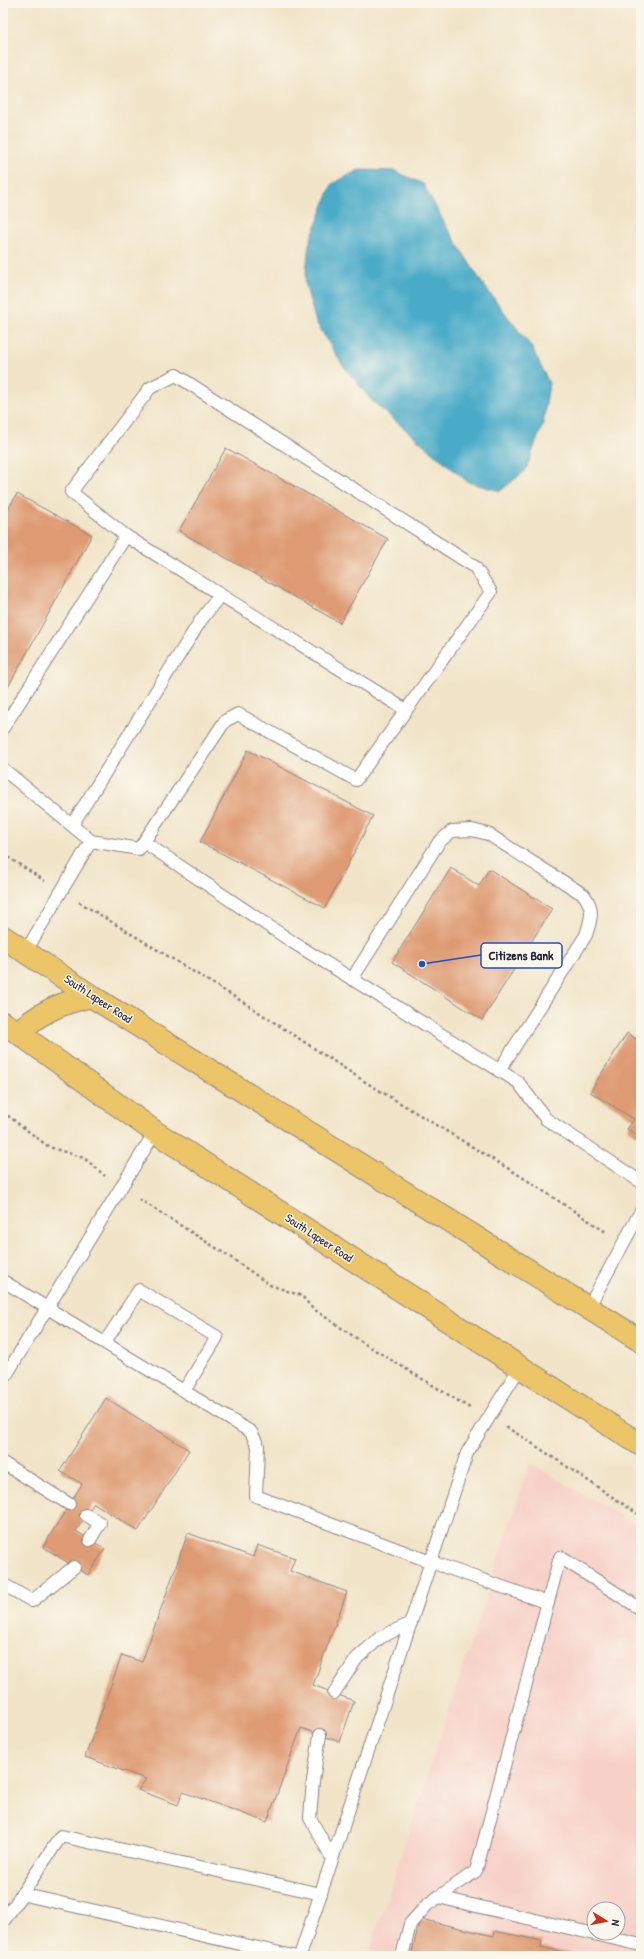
<svg xmlns="http://www.w3.org/2000/svg" width="644" height="1959" viewBox="0 0 644 1959" font-family="'Patrick Hand',sans-serif">
	<rect width="100%" height="100%" fill="#fbf7ec"/>
	<filter id="ink" filterUnits="userSpaceOnUse"><feTurbulence type="fractalNoise" baseFrequency=".025" numOctaves="2"/><feDisplacementMap in="SourceGraphic" scale="8" xChannelSelector="R" yChannelSelector="G"/><feConvolveMatrix kernelMatrix="1 2 1 2 8 2 1 2 1" color-interpolation-filters="sRGB"/></filter>
	<filter id="wash" filterUnits="userSpaceOnUse"><feTurbulence type="fractalNoise" baseFrequency=".012" numOctaves="4" result="noise"/><feDisplacementMap in="SourceGraphic" scale="16" xChannelSelector="R" yChannelSelector="G"/><feGaussianBlur stdDeviation="0.9" result="paint"/><feColorMatrix in="noise" values="0 0 0 0 0 0 0 0 0 0 0 0 0 0 0 0 0 1.4 0 .05"/><feComposite in="paint" operator="in"/></filter>
	<g filter="url(#wash)">
		<rect width="100%" height="100%" fill="#f1e4c8"/>
		<path fill="#f7d1c8" fill-rule="evenodd" d="M530 1463 641 1528V1956H368ZM594 1909H618V1933H594Z"/>
		<polygon fill="#49abc8" stroke="#366682" points="359,170 395,171 423,184 446,226 482,283 532,348 549,383 543,424 525,471 500,491 468,482 372,401 342,364 316,322 305,283 309,244 332,184"/>
		<g id="blocks">
			<g fill="#de9b73">
				<polygon points="226,448 388,539 340,623 179,531"/>
				<polygon points="17,494 92,535 3,696 3,518"/>
				<polygon points="248,750 373,816 325,908 200,842"/>
				<polygon points="451,868 479,886 489,869 552,909 482,1020 392,962"/>
				<polygon points="627,1033 641,1042 641,1138 627,1129 634,1119 590,1092"/>
				<polygon points="106,1398 189,1450 138,1531 94,1503 76,1531 105,1549 88,1575 43,1547 82,1484 60,1471"/>
				<polygon points="188,1533 253,1557 257,1545 295,1558 290,1571 347,1592 313,1685 354,1701 340,1742 301,1728 267,1822 183,1792 178,1805 138,1790 146,1779 85,1757 122,1655 142,1662"/>
				<polygon points="420,1919 494,1936 495,1931 542,1941 541,1947 580,1956 411,1956"/>
			</g>
		</g>
	</g>
	<g filter="url(#ink)">
		<use href="#blocks" fill-opacity="0" stroke="#8a8382" stroke-width="1"/>
		<g fill="none" stroke-linecap="round" stroke-linejoin="round">
			<defs>
				<g id="lane">
					<polyline points="126,536 406,710"/>
					<polyline points="3,728 126,536 71,492 150,388 176,375 475,567 491,592 356,780 238,714 225,721 139,849 91,841 3,769"/>
					<polyline points="72,825 201,620 220,595"/>
					<polyline points="144,842 294,943 518,1082 546,1119 641,1182"/>
					<polyline points="26,951 91,841"/>
					<path d="M352 979 439 842 452 831 472 830 488 834 584 895C595 910 591 919 586 935L499 1071"/>
					<polyline points="3,1281 251,1432 258,1446 256,1496 431,1562 548,1603"/>
					<polyline points="588,1308 641,1211"/>
					<polyline points="105,1342 139,1290 217,1337 184,1391"/>
					<polyline points="3,1380 155,1132"/>
					<polyline points="3,1463 69,1504"/>
					<polyline points="86,1515 100,1523 90,1540"/>
					<polyline points="3,1584 32,1601 74,1567"/>
					<polyline points="334,1693 357,1658 381,1637 411,1623"/>
					<polyline points="320,1735 313,1781 310,1818 332,1858"/>
					<polyline points="21,1894 293,1956"/>
					<polyline points="438,1897 641,1945"/>
					<polyline points="3,1922 61,1836 321,1894"/>
					<polyline points="300,1956 467,1453 520,1367"/>
					<polyline points="402,1956 410,1924 427,1905 476,1871 560,1557 641,1609"/>
				</g>
				<g id="primary">
					<polyline points="3,937 91,996 641,1341"/>
					<polyline points="3,1023 17,1032 155,1132 641,1445"/>
					<path d="M17 1032C44 1011 58 1004 91 996"/>
				</g>
			</defs>
			<use href="#lane" stroke="#8a8382" stroke-width="14"/>
			<use href="#primary" stroke="#8a8382" stroke-width="24"/>
			<g stroke="#8a8382" stroke-width="2.5" stroke-dasharray="3 3" stroke-linecap="butt">
				<polyline points="3,854 45,881"/>
				<polyline points="79,902 243,1002 367,1083 522,1177 606,1232"/>
				<polyline points="3,1112 49,1147 84,1158 105,1176"/>
				<polyline points="139,1199 227,1255 270,1285 302,1296 312,1308 365,1344 470,1408"/>
				<polyline points="506,1427 524,1438 641,1516"/>
			</g>
			<use href="#lane" stroke="#fff" stroke-width="12"/>
			<use href="#primary" stroke="#edc569" stroke-width="22"/>
		</g>
	</g>
	<g text-anchor="middle" stroke-width="3" stroke-linejoin="round" paint-order="stroke">
		<g font-size="12" fill="#22223b" stroke="#fbf7ec">
			<text transform="translate(98 999) rotate(33)" y="4">South Lapeer Road</text>
			<text transform="translate(319 1238) rotate(33)" y="4">South Lapeer Road</text>
		</g>
	</g>
	<path fill="none" stroke="#1d4ed8" stroke-width="1.5" d="M422 964L481 955"/>
	<circle fill="#1d4ed8" stroke="#fbf7ec" stroke-width="1.5" cx="422" cy="964" r="4"/>
	<rect fill="#fbf7ec" stroke="#1d4ed8" stroke-width="1.5" x="481" y="943" width="81" height="25" rx="4"/>
	<g font-size="13" text-anchor="middle" font-weight="bold" fill="#22223b">
		<text x="521" y="960">Citizens Bank</text>
	</g>
	<rect width="644" height="1959" fill="none" stroke="#fbf7ec" stroke-width="16"/>
	<g transform="translate(606 1921) rotate(100)"><circle r="19" fill="#fbf7ec" stroke="#a4a2a5"/>
	<path d="M0-3L7 15L0 10L-7 15Z" fill="#c8321e"/>
	<text y="-6" font-size="11" font-weight="bold" text-anchor="middle" fill="#22223b">N</text>
	</g>
</svg>
